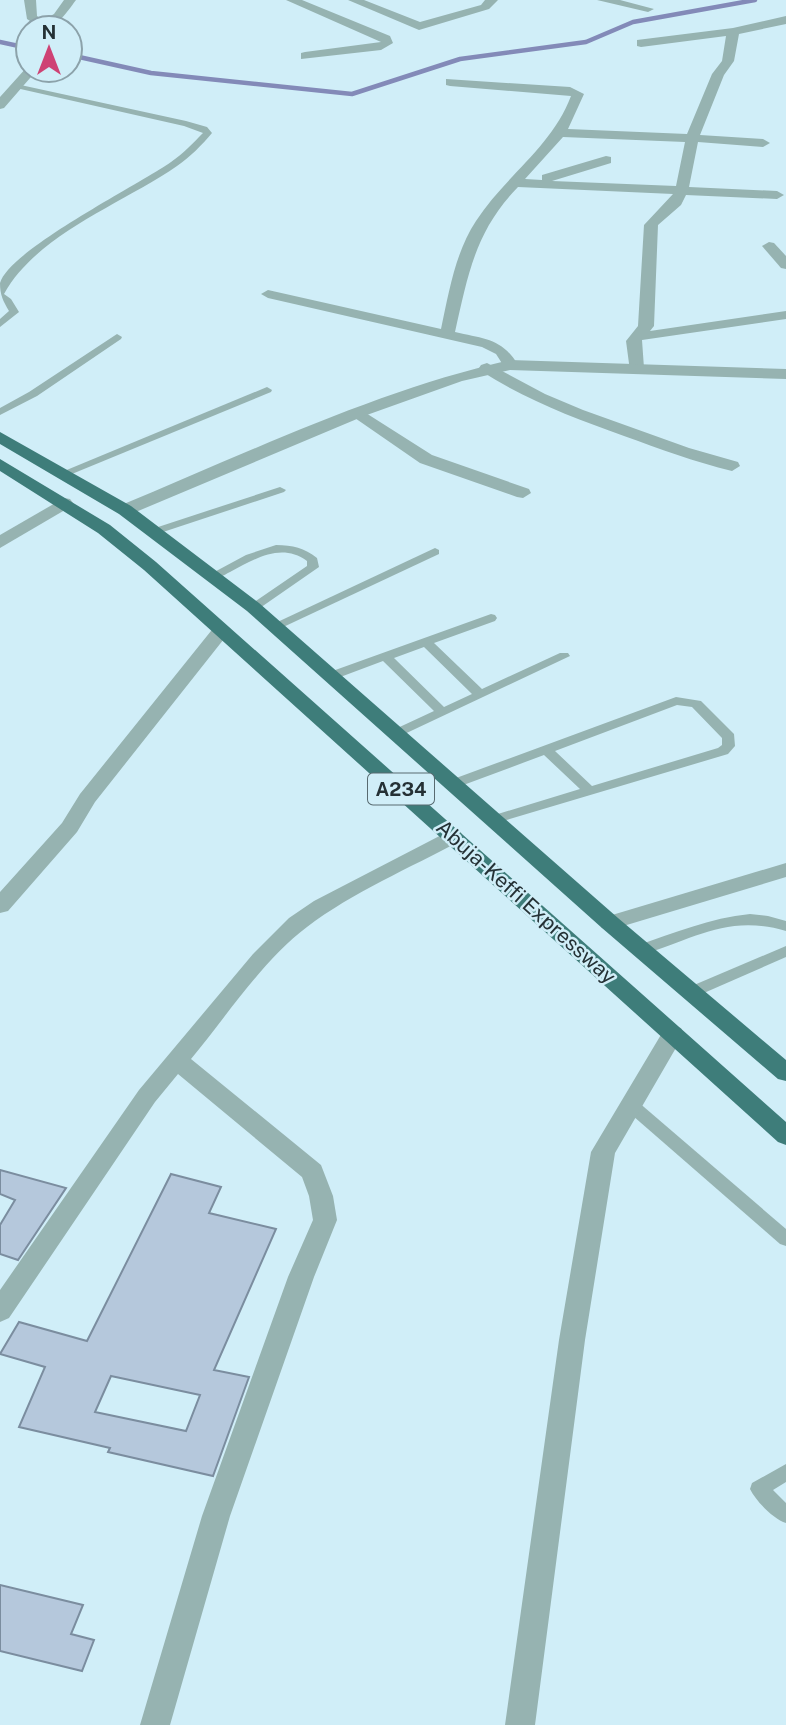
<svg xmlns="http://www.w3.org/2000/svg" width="786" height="1725" viewBox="0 0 786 1725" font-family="'Public Sans',sans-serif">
	<rect width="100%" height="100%" fill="#d0eef8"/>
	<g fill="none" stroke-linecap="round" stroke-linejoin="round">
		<g stroke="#838ab8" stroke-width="4.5">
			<polyline points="0,42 28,48"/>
			<polyline points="70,55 151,73 352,94 460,59 586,42 633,22 755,0"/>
		</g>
	</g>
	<g fill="#b5c8dc" stroke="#7b8d9f" stroke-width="2" fill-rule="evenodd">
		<polygon points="0,1170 66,1188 18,1260 0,1254 0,1225 15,1200 0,1194"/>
		<path d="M171 1174 221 1187 209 1213 276 1229 214 1370 249 1377 213 1476 108 1452 110 1448 19 1427 45 1367 0 1354 19 1322 87 1341ZM111 1376 200 1395 186 1431 95 1412Z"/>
		<polygon points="0,1585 83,1605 71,1634 94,1640 82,1671 0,1651"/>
	</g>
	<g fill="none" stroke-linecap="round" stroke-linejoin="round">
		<g fill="#96b3b1" fill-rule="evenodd">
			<path d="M16 84 186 121 207 127 212 133C202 145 190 157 177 166 122 204 37 234 4 294L11 299 19 312 0 327V319L9 311C3 301 0 295 0 283 9 250 140 184 171 162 183 154 193 143 203 133L184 126 16 88Z"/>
			<polygon points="117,334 122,337 121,339 37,396 0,415 0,408 29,392"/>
			<polygon points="267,387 272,390 271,392 67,476 63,477 57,474"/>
			<polygon points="280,487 286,490 284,492 160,533 152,533 150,531 152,529"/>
			<path d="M276 545C293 545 304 548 317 558L319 567 257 610H249L247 607 307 566V561C281 542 255 559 230 572 222 576 217 580 209 579L207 576 246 555Z"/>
			<polygon points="435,548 439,550 439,554 279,629 271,629 269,626"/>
			<path d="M491 614 495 615 497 618 495 621 434 643 482 689 560 653H568L570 656 396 738 389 734 391 731 434 711 383 661 335 679H327L325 676 327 673ZM424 647 472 694 444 707 394 658Z"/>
			<path d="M676 697 701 701 734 734 735 746 728 754 493 824 486 820 488 817 580 789 544 755 458 787 453 788 446 784 448 781ZM677 705 692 707 722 738V745L718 748 592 786 555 751Z"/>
			<path d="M750 914 768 916 786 921V931C727 914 695 939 641 955L634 950 636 946C674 933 710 918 750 914Z"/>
			<polygon points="786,946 786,957 697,996 687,996 685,992 687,988"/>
			<polygon points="631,1099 637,1101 786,1229 786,1246 780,1244 625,1109 623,1105 625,1101"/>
			<path d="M786 1464V1482L773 1490 786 1503V1523C773 1519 756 1501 750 1489L752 1483Z"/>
		</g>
		<g fill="#96b3b1" fill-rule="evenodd">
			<path d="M24 0H36L37 16 43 20 54 14 64 0H76C61 20 52 36 27 19Z"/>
			<polygon points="286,0 302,0 390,36 393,43 381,50 301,59 301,53 305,52 381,42"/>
			<polygon points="348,0 364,0 420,22 481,5 485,0 498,0 489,9 419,30"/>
			<polygon points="597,0 620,0 654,9 648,12"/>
			<path d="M786 16V24L739 34 734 61 724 75 700 135 763 139 770 143 763 147 698 142 689 187 777 191 784 195 777 199 686 195 681 205 658 225 654 326 650 331 786 311V319L642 340 644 368 642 371H630L626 341 638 326 644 225 673 194 518 187C475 231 468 275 455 332 484 339 502 338 518 365L510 370 505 368 496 354 482 347 268 298 261 294 268 290 441 329C449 292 455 253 476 221 505 176 552 147 571 96L450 86 446 85V79L570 87 584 94 568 129 687 134 712 74 722 61 726 36 641 47 637 46V40L733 28ZM563 137 685 142 676 186 552 181 611 163V157L606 156 542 175V180L525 179Z"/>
			<polygon points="27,67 28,70 37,70 4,108 0,109 0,97"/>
			<polygon points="769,242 774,243 786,256 786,269 781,268 762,246"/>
			<path d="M487 363 545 394 583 410 689 448 738 462 740 466 732 471C695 462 660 449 624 436 574 418 526 400 481 371L479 368 481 365Z"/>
			<polygon points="358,408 432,455 529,489 531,493 523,498 517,497 420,463 352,416 350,413 352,410"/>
			<polygon points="64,498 70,499 73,503 70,507 0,548 0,535"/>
			<polygon points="222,624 231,630 95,802 77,832 8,911 0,913 0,892 62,823 80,794 215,626"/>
			<path d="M453 829 460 831 463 836 460 841C410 868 353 892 307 927 263 960 226 1017 191 1059L321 1165 333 1196 337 1220 314 1277 230 1516 170 1725H140L202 1516 288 1277 313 1220 309 1196 302 1177 178 1074 155 1102 9 1318 0 1322V1290L139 1090 253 954 289 918 314 901Z"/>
			<polygon points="786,863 786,877 610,930 602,928 599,923 602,918"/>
			<polygon points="673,1026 681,1028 684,1034 615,1153 585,1340 535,1725 505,1725 559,1340 591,1152 665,1028"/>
		</g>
		<path fill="#96b3b1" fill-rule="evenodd" d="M510 360 786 369V379L510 370 462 381 364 416 131 514 125 515 116 510 119 506C247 453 375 391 510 360Z"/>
		<g fill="#3e7d7a" fill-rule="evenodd">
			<polygon points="0,432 131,506 259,603 618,918 786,1060 786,1081 778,1079 602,928 247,611 119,514 0,444"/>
			<polygon points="0,459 110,525 156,562 786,1122 786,1145 778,1142 144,570 98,533 0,471"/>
		</g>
	</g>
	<g text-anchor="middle" stroke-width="5" stroke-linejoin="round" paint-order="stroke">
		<rect fill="#d0eef8" stroke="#586a70" stroke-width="2" x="368" y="773.5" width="66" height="31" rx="5"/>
		<g font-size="19" font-weight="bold" fill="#253135">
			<text x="401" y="796">A234</text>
		</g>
		<g font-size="21" fill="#253135" stroke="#d0eef8">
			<text transform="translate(526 902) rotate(42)" y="7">Abuja-Keffi Expressway</text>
		</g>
	</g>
	<g transform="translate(49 49)"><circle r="33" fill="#d0eef8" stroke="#8ca2aa" stroke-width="2"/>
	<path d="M0-5L12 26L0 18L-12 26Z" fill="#ce4274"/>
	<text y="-10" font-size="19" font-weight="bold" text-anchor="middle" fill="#253135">N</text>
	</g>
</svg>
